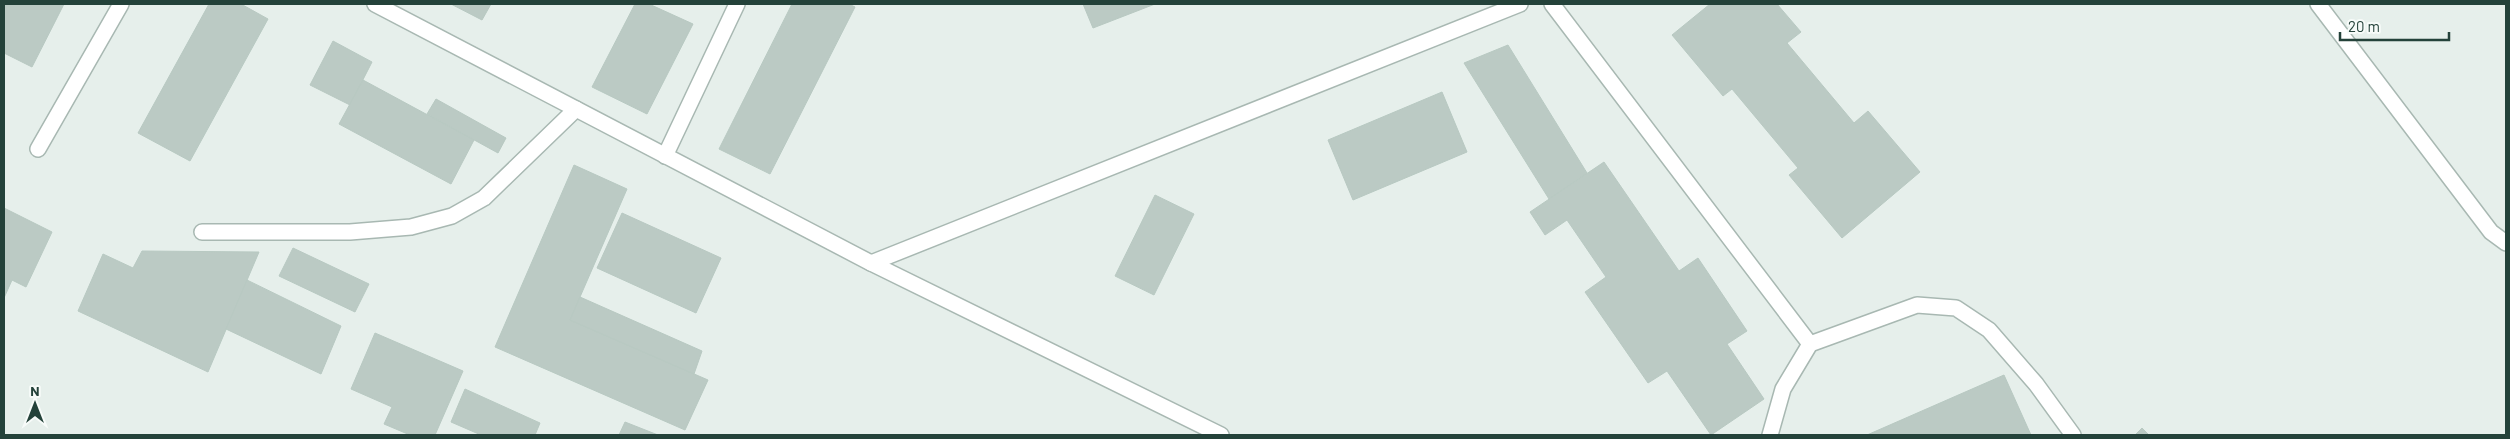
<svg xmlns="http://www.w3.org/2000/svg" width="2510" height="439" viewBox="0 0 2510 439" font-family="Barlow,sans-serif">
	<rect width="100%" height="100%" fill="#e6efeb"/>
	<g fill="#bbcac4" stroke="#b8c9c2">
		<polygon points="4,4 64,4 32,67 4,53"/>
		<polygon points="209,4 241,4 268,19 190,161 138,133"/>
		<polygon points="451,4 491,4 482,20"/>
		<polygon points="635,4 649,4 693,24 647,114 592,87"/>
		<polygon points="792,4 849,4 855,7 770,174 719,149"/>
		<polygon points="1083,4 1155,4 1093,28"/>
		<polygon points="1710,4 1777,4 1801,32 1787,43 1854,123 1868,111 1920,172 1842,238 1789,175 1798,168 1732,89 1723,96 1672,35"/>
		<polygon points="333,41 372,62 350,105 310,85"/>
		<polygon points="1508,45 1587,173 1549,199 1464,63"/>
		<polygon points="363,80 474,140 451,184 339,124"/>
		<polygon points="1442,92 1467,152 1353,200 1328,140"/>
		<polygon points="436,99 506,138 498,153 427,114"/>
		<polygon points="1604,162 1679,271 1698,258 1747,331 1727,344 1764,399 1711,435 1667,371 1648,383 1585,292 1606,277 1567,220 1545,235 1530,212"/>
		<polygon points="574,165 627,189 570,320 708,380 685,430 495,347"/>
		<polygon points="1155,195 1194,214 1154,295 1115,276"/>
		<polygon points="4,208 52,232 26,287 12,280 4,298"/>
		<polygon points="622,213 721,258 696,313 597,268"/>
		<polygon points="293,248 369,284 355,312 279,276"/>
		<polygon points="142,251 259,252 208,372 78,311 103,254 133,268"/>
		<polygon points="247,280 341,326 321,374 226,329"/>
		<polygon points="580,297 702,351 694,374 570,320"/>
		<polygon points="375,333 463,371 435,435 410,435 384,424 392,407 351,389"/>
		<polygon points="2004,375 2031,435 1867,435"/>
		<polygon points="465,389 540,423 535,435 481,435 451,422"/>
		<polygon points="625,422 658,435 619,435"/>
		<polygon points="2142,428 2149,435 2135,435"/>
	</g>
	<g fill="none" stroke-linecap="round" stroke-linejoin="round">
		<defs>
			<g id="minor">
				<polyline points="375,4 871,263 1520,4"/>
				<polyline points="1552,4 1810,344"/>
				<polyline points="2318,4 2491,232 2506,243"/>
				<polyline points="38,149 121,4"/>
				<polyline points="665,156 737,4"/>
				<polyline points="202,232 350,232 411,227 452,216 484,198 576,109"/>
				<polyline points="871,263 1221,435"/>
				<polyline points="1770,435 1783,389 1810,344 1917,305 1956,308 1989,330 2036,384 2073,435"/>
			</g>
		</defs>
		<use href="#minor" stroke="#a8b8b2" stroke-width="18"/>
		<use href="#minor" stroke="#fff" stroke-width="15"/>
	</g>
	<rect width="2510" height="439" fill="none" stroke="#24423a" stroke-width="10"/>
	<g transform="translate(35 404)" stroke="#f7fbf9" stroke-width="4" paint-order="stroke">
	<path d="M0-4L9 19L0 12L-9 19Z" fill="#24423a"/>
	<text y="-8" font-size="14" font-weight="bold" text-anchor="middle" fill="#24423a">N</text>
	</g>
	<path d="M2340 32v8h109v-8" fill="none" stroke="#24423a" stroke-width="2.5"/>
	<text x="2348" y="32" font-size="15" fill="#24423a" stroke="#f7fbf9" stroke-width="4" paint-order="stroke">20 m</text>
</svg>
